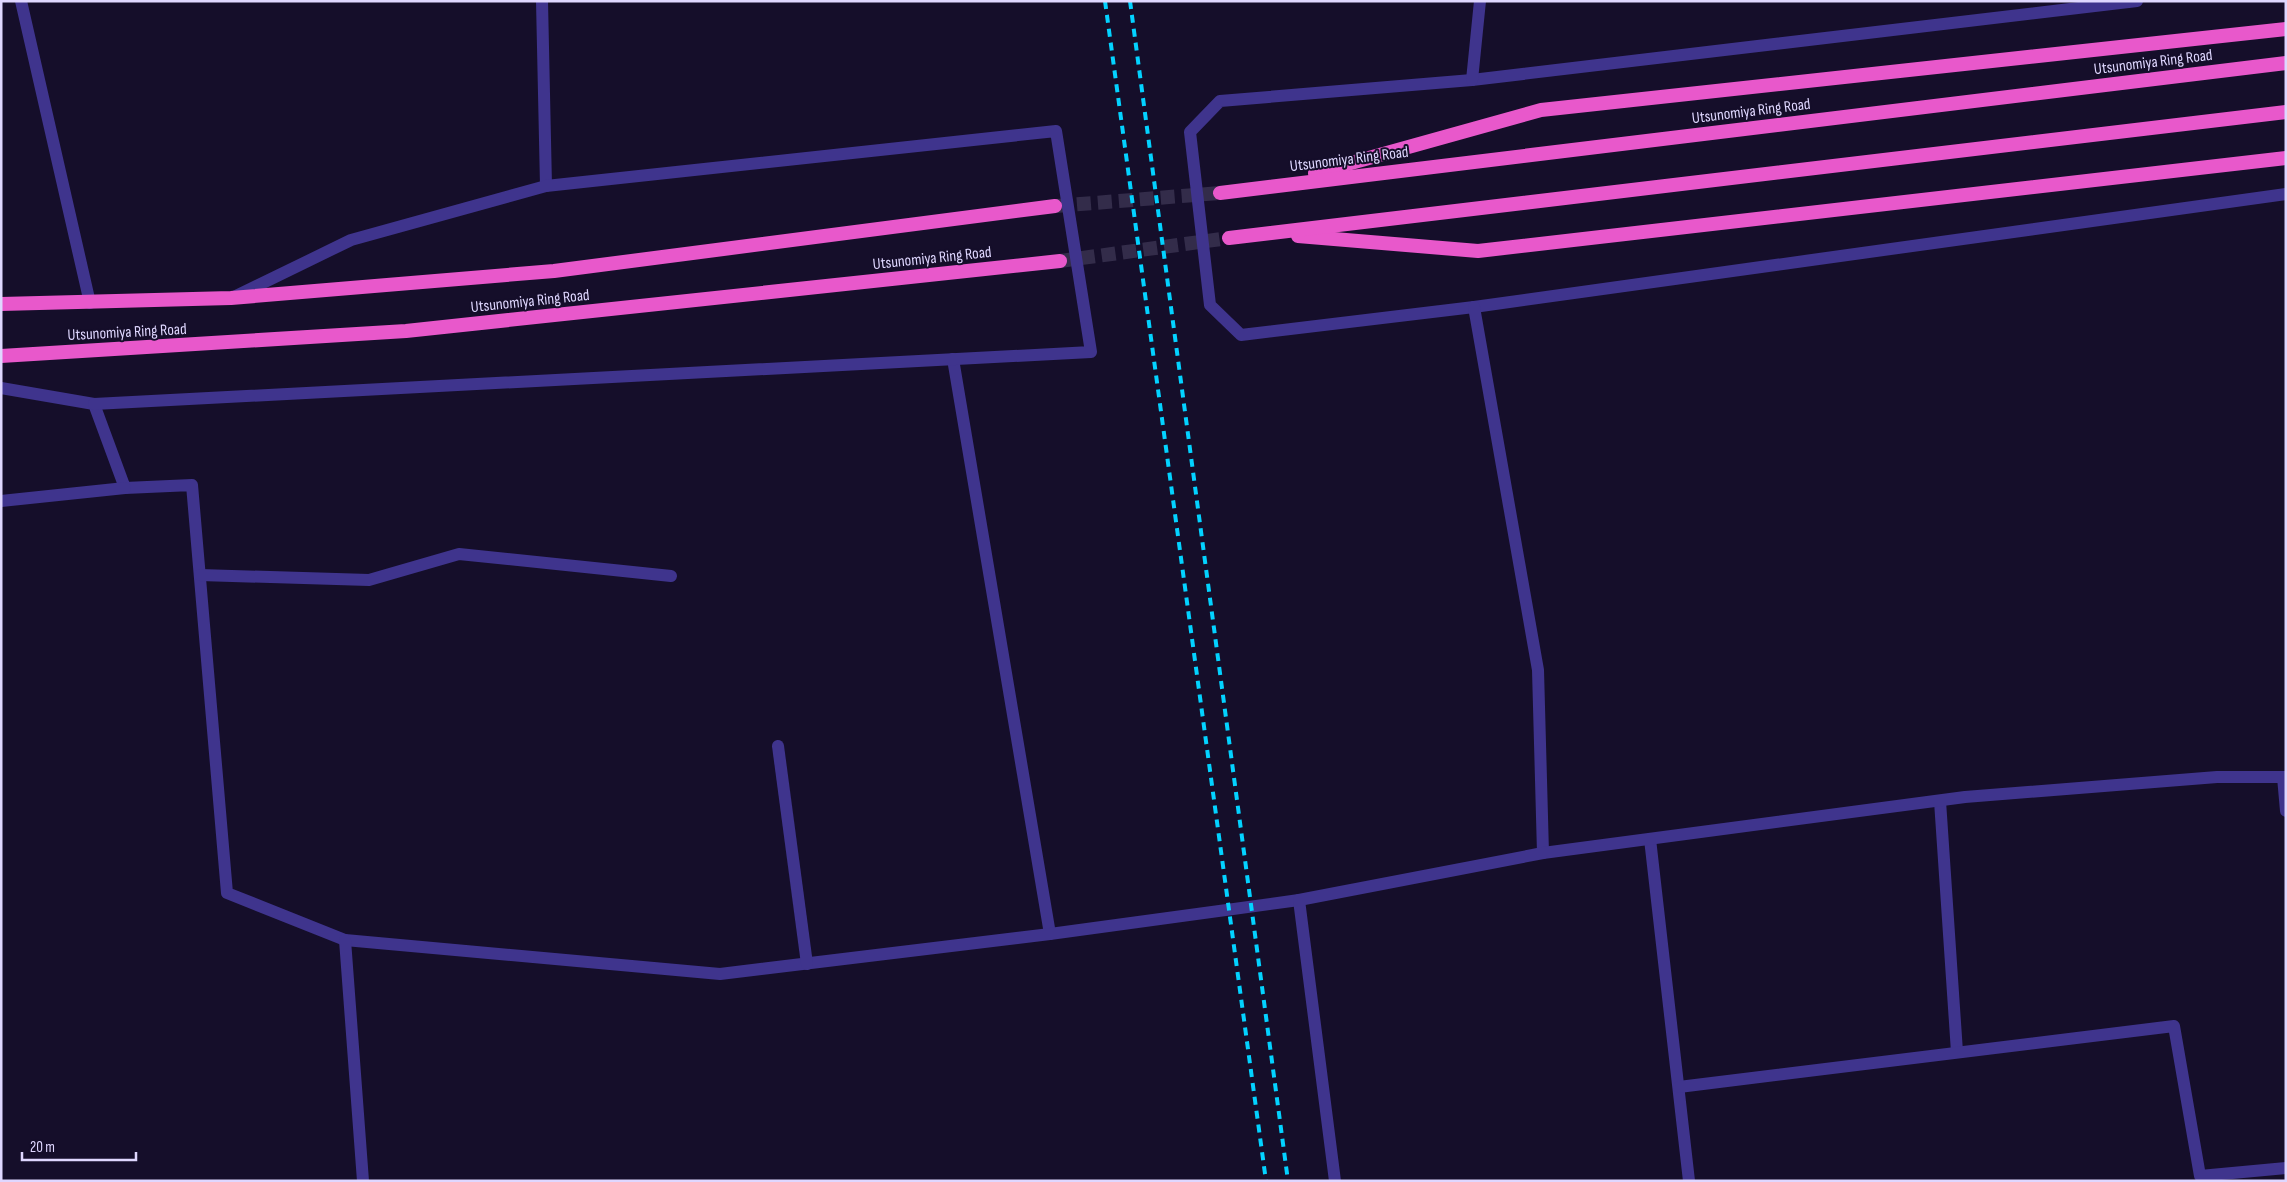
<svg xmlns="http://www.w3.org/2000/svg" width="2287" height="1182" viewBox="0 0 2287 1182" font-family="'Sofia Sans Condensed',sans-serif">
	<rect width="100%" height="100%" fill="#150e2a"/>
	<g fill="none" stroke-linecap="round" stroke-linejoin="round">
		<g stroke="#332c4a" stroke-width="14" stroke-dasharray="14 7" stroke-linecap="butt">
			<polyline points="1056,206 1220,193"/>
			<polyline points="1060,261 1229,238"/>
		</g>
		<g stroke="#3f348d" stroke-width="12">
			<polyline points="21,1 90,303"/>
			<polyline points="542,1 546,186"/>
			<polyline points="2137,1 1472,80 1220,101 1190,132 1210,305 1241,335 1474,307 2286,194"/>
			<polyline points="1472,80 1480,1"/>
			<polyline points="1474,307 1538,670 1543,853"/>
			<polyline points="953,359 1050,934"/>
			<polyline points="1,388 94,404 125,488 192,485 227,893 345,940 720,974 1050,934 1299,900"/>
			<polyline points="94,404 1091,352 1056,131 546,186 351,240 234,297"/>
			<polyline points="1,501 125,488"/>
			<polyline points="200,575 369,580 459,554 671,576"/>
			<polyline points="778,746 807,964"/>
			<polyline points="2283,777 2286,811"/>
			<polyline points="1940,801 1957,1052"/>
			<polyline points="1650,839 1689,1181"/>
			<polyline points="345,940 363,1181"/>
			<polyline points="1679,1087 2174,1026 2200,1176 2286,1168"/>
			<polyline points="1335,1181 1299,900 1543,853 1965,797 2217,777 2286,777"/>
		</g>
		<g stroke="#e858cb" stroke-width="14">
			<polyline points="1315,173 1541,110 2286,29"/>
			<polyline points="1220,193 2286,63"/>
			<polyline points="1298,236 1478,251 2286,158"/>
			<polyline points="1229,238 2286,112"/>
			<polyline points="1,304 231,298 554,271 1055,206"/>
			<polyline points="1,356 406,331 1060,261"/>
		</g>
		<g stroke="#03d2ff" stroke-width="4" stroke-dasharray="8 6" stroke-linecap="butt">
			<polyline points="1105,1 1266,1181"/>
			<polyline points="1130,1 1288,1181"/>
		</g>
	</g>
	<g text-anchor="middle" stroke-width="4" stroke-linejoin="round" paint-order="stroke">
		<g font-size="16" fill="#dfd7ff" stroke="#150e2a">
			<text transform="translate(2153 61) rotate(-7)" y="6">Utsunomiya Ring Road</text>
			<text transform="translate(1751 110) rotate(-7)" y="6">Utsunomiya Ring Road</text>
			<text transform="translate(1349 158) rotate(-7)" y="6">Utsunomiya Ring Road</text>
			<text transform="translate(932 257) rotate(-6)" y="6">Utsunomiya Ring Road</text>
			<text transform="translate(530 300) rotate(-6)" y="6">Utsunomiya Ring Road</text>
			<text transform="translate(127 331) rotate(-3)" y="6">Utsunomiya Ring Road</text>
		</g>
	</g>
	<rect width="2287" height="1182" fill="none" stroke="#dfd7ff" stroke-width="5"/>
	<path d="M22 1152v8h114v-8" fill="none" stroke="#dfd7ff" stroke-width="2.5"/>
	<text x="30" y="1152" font-size="15" fill="#dfd7ff" stroke="#150e2a" stroke-width="4" paint-order="stroke">20 m</text>
</svg>
